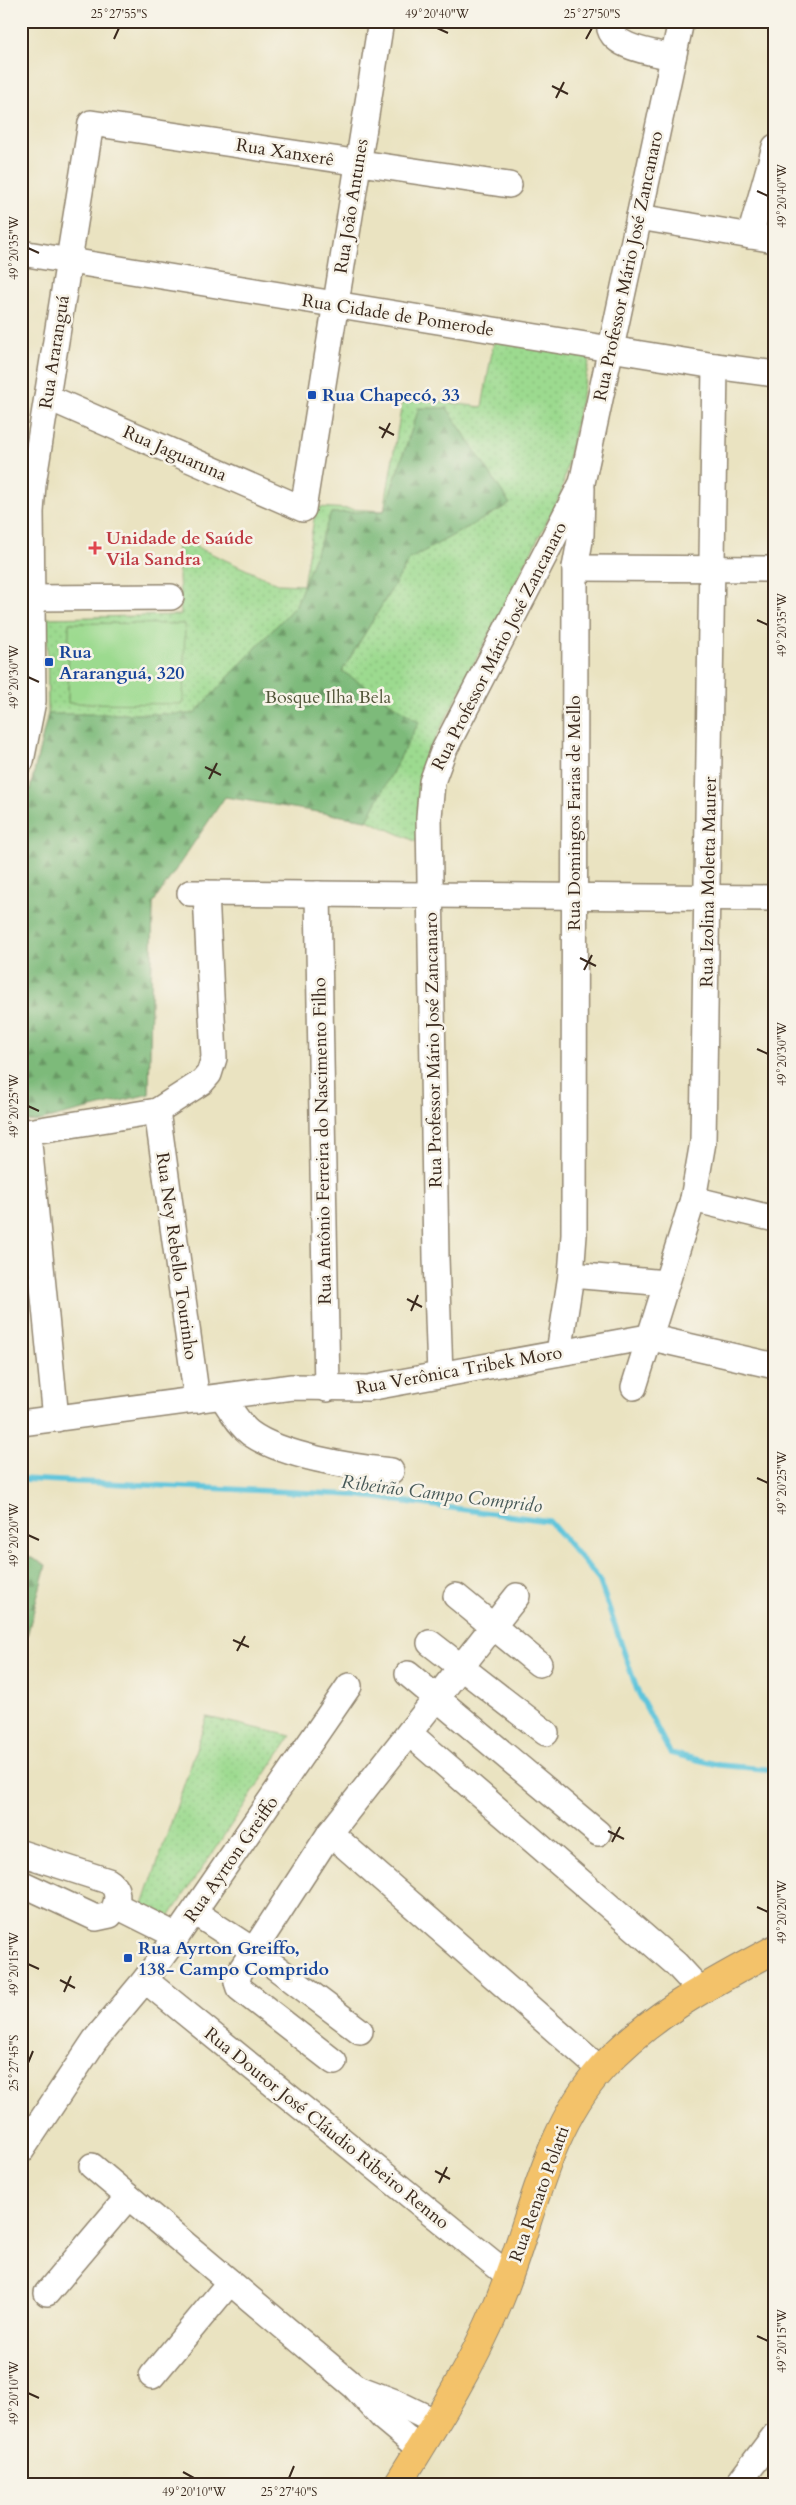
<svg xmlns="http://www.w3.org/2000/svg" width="796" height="2505" viewBox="0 0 796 2505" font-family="Cardo,serif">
	<defs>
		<pattern id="green-dots" width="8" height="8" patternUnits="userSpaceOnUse" patternTransform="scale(1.25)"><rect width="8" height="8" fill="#9cda8f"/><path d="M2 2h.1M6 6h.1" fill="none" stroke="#87bb7b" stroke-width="1.8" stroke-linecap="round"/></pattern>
		<pattern id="forest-firs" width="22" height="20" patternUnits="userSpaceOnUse" patternTransform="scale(1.25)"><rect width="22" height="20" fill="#7dba7a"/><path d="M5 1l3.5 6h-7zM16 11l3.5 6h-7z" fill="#689763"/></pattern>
	</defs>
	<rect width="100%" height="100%" fill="#f7f3e8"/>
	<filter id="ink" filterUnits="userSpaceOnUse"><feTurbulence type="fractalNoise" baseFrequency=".02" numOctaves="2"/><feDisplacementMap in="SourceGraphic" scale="10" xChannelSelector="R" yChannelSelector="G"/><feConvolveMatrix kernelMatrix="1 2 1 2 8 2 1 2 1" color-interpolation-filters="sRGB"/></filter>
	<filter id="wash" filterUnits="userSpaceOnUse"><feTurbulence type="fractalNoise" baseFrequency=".0096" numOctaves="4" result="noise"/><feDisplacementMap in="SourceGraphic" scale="20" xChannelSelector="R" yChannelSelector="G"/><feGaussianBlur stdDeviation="1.12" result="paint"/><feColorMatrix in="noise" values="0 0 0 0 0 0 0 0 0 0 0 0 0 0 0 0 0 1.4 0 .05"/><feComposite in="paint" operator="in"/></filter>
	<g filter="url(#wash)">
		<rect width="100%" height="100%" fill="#eae3c1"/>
		<g fill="url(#green-dots)" stroke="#6c8256">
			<polygon points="495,335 590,357 561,494 426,757 417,842 367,820 225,796 153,903 149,1094 21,1120 21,827 48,714 47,618 181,615 177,538 278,584 303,585 316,507 384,511 403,397 482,407"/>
			<polygon points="207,1717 291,1736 165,1923 141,1911"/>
		</g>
		<g fill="url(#forest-firs)" stroke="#5c724c">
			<polygon points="419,408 447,408 510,504 410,559 342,671 419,722 367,820 225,797 153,903 149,1094 35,1122 21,1120 21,827 48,714 194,714 296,605 331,513 384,511"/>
			<polygon points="21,1553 46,1565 21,1658"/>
		</g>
		<polygon fill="#9cda8f" stroke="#6c8256" points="69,623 185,624 183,704 68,703"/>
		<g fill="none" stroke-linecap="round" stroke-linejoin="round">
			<polyline stroke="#5ec5db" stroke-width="5.5" points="21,1479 355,1495 549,1521 599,1579 637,1690 670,1753 719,1765 775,1770"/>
		</g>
	</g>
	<g filter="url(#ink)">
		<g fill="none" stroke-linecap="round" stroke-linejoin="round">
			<defs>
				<g id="minor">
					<path d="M610 21C604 47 655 53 673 57"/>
					<polyline points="639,217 775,240"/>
					<polyline points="750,236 775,147"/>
					<polyline points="21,253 715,366 775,374"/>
					<polyline points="47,397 303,509 381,21"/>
					<polyline points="575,568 775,569"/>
					<polyline points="32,598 171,597"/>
					<polyline points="21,761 33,701 31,512 33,484 91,123 509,185"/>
					<polyline points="190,893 775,898"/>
					<polyline points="318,894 327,1389"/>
					<polyline points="157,1111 197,1400"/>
					<polyline points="21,1133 157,1111 202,1082 209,1074 214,1058 206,893"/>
					<polyline points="28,1133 56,1419"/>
					<polyline points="693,1199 775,1219"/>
					<polyline points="571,1275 666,1283"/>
					<polyline points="559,1353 571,1275 574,1235 575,568 581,535 582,488"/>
					<polyline points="440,1375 436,1258 429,817 432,782 443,752 582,483 681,21"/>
					<polyline points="634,1387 693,1199 703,1142 715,366"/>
					<path d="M222 1397C231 1409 238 1424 250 1433 281 1456 353 1467 391 1471"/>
					<polyline points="21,1423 292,1387 368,1388 648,1337 775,1366"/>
					<polyline points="456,1596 539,1664"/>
					<polyline points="430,1643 546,1733"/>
					<polyline points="408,1674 598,1833"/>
					<polyline points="409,1733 676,1964 700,1990"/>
					<polyline points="330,1833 601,2070"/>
					<path d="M21 1853 108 1881C121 1889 118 1904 110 1915L96 1918 21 1883"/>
					<polyline points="117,1906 177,1936"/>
					<polyline points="194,1912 254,1951 360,2031"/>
					<polyline points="145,1980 509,2276"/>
					<polyline points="334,2062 239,1988 237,1982 239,1973 330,1833 517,1596"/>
					<polyline points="21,2151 95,2040 145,1980 177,1936 349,1686"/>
					<polyline points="92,2166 355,2387 384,2419 420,2449"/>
					<polyline points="47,2293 128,2197"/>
					<polyline points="152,2376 230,2282"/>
					<polyline points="358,2388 395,2402 436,2422"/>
					<polyline points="738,2484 775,2435"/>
				</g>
				<path id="major" d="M398 2484C434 2426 471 2368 497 2306 531 2227 543 2133 602 2068 650 2015 712 1983 775 1949"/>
			</defs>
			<use href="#minor" stroke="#928670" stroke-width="28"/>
			<use href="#major" stroke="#928670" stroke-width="30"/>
			<use href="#minor" stroke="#fff" stroke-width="25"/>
			<use href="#major" stroke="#f3c26a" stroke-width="28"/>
		</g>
	</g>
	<path fill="none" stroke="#3b2a1e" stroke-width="2" d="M437 28 448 33M114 39 119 28M586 39 592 28M552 86 568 94M556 98 564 82M757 191 768 196M28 248 39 253M379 427 394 435M382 438 390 423M757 620 768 625M28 677 39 682M205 767 221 775M209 779 217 763M580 958 596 966M584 970 592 955M757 1049 768 1054M28 1106 39 1111M407 1299 422 1307M411 1311 418 1295M757 1478 768 1483M28 1535 39 1540M233 1640 249 1647M237 1651 245 1636M608 1831 624 1839M612 1842 620 1827M757 1907 768 1912M28 1964 39 1969M60 1980 75 1988M64 1992 71 1976M28 2063 33 2051M435 2171 450 2179M439 2183 447 2167M757 2336 768 2341M28 2393 39 2398M183 2472 194 2478M289 2478 294 2466"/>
	<g fill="#1a4fb4" stroke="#f7f3e8" stroke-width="2">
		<rect x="307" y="390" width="10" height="10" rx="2.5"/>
		<rect x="44" y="657" width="10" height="10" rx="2.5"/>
		<rect x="123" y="1953" width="10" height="10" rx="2.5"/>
	</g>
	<path fill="#e0444e" stroke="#f7f3e8" stroke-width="2" d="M92.5 540.5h5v5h5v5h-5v5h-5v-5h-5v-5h5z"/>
	<g text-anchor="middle" stroke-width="5" stroke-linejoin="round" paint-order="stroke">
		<g font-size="18" fill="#3b2a1e" stroke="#f7f3e8">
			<text transform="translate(285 152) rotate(9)" y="6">Rua Xanxerê</text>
			<text transform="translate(351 206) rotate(-81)" y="6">Rua João Antunes</text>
			<text transform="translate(628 266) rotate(-78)" y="6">Rua Professor Mário José Zancanaro</text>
			<text transform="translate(398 315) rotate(9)" y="6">Rua Cidade de Pomerode</text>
			<text transform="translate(54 352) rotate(-81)" y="6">Rua Araranguá</text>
			<text transform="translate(175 453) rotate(24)" y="6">Rua Jaguaruna</text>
			<text transform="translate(499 646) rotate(-63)" y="6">Rua Professor Mário José Zancanaro</text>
			<text transform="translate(574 813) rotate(-90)" y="6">Rua Domingos Farias de Mello</text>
			<text transform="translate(708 882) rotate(-89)" y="6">Rua Izolina Moletta Maurer</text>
			<text transform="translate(433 1050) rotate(-91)" y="6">Rua Professor Mário José Zancanaro</text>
			<text transform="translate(322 1141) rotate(-91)" y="6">Rua Antônio Ferreira do Nascimento Filho</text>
			<text transform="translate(177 1256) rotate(82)" y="6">Rua Ney Rebello Tourinho</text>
			<text transform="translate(459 1370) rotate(-10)" y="6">Rua Verônica Tribek Moro</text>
			<text transform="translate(231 1859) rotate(-55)" y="6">Rua Ayrton Greiffo</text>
			<text transform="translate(327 2128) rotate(39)" y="6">Rua Doutor José Cláudio Ribeiro Renno</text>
			<text transform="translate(539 2194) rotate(-70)" y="6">Rua Renato Polatti</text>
		</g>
		<g font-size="18" font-weight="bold" fill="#164399" stroke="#f7f3e8" text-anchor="start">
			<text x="322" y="401">Rua Chapecó, 33</text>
			<text x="59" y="658">Rua<tspan x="59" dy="21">Araranguá, 320</tspan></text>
			<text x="138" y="1954">Rua Ayrton Greiffo,<tspan x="138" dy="21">138- Campo Comprido</tspan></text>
		</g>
		<g font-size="18" font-weight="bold" fill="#be3a42" stroke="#f7f3e8" text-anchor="start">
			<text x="106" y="544">Unidade de Saúde<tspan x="106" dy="21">Vila Sandra</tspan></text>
		</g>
		<g font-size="18" fill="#53563a" stroke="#f7f3e8">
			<text x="328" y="703">Bosque Ilha Bela</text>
		</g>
		<g font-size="19" font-style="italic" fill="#465857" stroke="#f7f3e8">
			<text transform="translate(442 1493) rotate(7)" y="7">Ribeirão Campo Comprido</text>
		</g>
	</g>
	<rect width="796" height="2505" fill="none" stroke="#f7f3e8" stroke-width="55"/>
	<rect x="28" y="28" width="740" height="2450" fill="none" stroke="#3b2a1e" stroke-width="2"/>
	<g font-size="12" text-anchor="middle" fill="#3b2a1e">
		<text x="119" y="18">25°27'55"S</text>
		<text x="437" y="18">49°20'40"W</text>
		<text x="592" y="18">25°27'50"S</text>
		<text transform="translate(782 196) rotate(-90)" y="4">49°20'40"W</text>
		<text transform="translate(14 248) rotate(-90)" y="4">49°20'35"W</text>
		<text transform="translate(782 625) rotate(-90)" y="4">49°20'35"W</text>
		<text transform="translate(14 677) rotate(-90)" y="4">49°20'30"W</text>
		<text transform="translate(782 1054) rotate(-90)" y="4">49°20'30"W</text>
		<text transform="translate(14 1106) rotate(-90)" y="4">49°20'25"W</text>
		<text transform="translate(782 1483) rotate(-90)" y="4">49°20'25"W</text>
		<text transform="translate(14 1535) rotate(-90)" y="4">49°20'20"W</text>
		<text transform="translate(782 1912) rotate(-90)" y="4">49°20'20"W</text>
		<text transform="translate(14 1964) rotate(-90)" y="4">49°20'15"W</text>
		<text transform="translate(14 2063) rotate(-90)" y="4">25°27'45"S</text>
		<text transform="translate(782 2341) rotate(-90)" y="4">49°20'15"W</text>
		<text transform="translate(14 2393) rotate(-90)" y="4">49°20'10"W</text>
		<text x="194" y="2496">49°20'10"W</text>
		<text x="289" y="2496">25°27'40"S</text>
	</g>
</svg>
